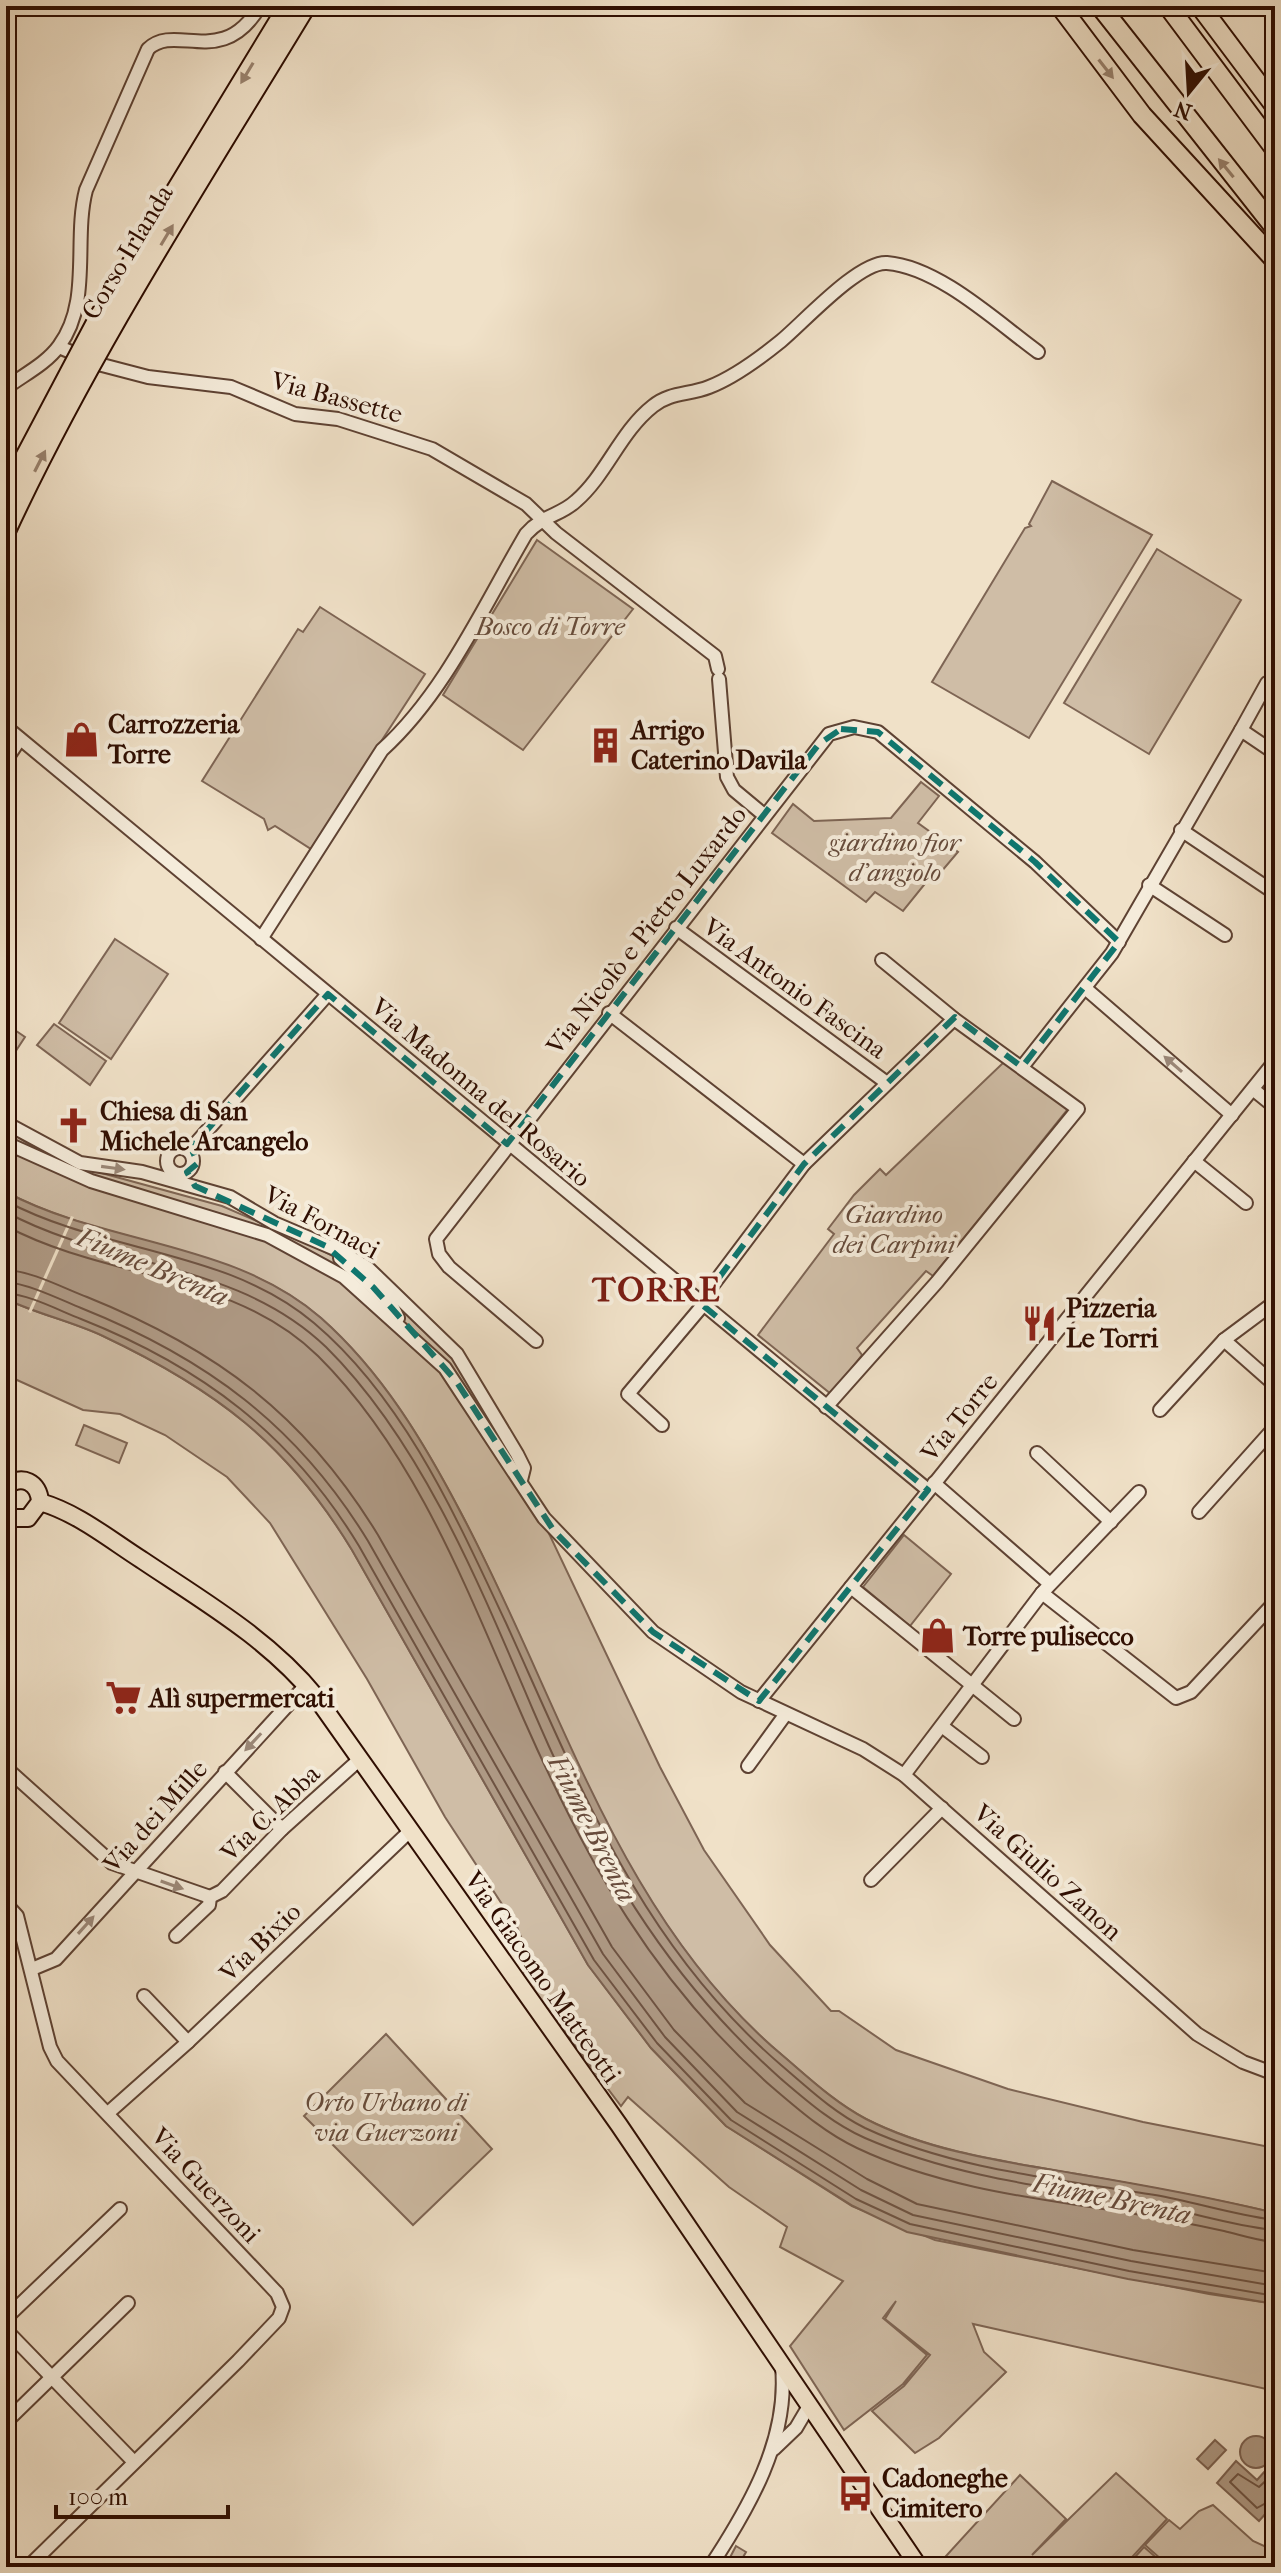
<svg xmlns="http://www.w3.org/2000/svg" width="1281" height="2573" viewBox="0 0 1281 2573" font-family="'IM FELL French Canon',serif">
	<rect width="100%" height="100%" fill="#f0e1c8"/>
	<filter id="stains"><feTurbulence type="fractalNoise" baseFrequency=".0025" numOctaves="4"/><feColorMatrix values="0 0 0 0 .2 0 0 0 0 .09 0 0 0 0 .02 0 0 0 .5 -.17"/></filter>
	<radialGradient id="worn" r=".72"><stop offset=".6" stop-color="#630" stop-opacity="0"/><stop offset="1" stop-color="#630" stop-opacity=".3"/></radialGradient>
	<g fill="#cfbda6" stroke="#7e6554" stroke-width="2">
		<polygon points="1052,481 1152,535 1029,738 932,682 1025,528 1031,526 1029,524"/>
		<polygon points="537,540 633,609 523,750 443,695"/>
		<polygon points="1157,549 1241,600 1149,754 1064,703"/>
		<polygon points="320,607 425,674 311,849 275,826 268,830 264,819 202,781 298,629 303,632"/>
		<polygon points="921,782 939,796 918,823 958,852 941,872 936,870 903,911 875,892 866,902 772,833 793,804 814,821 891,818"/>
		<polygon points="115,939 168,974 111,1059 59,1023"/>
		<polygon points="6,1024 25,1037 6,1066"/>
		<polygon points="54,1024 106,1061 90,1085 37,1045"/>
		<polygon points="1004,1062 1068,1109 933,1276 926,1271 857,1348 862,1355 831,1394 758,1335 834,1234 828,1229 854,1195 880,1169 886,1175"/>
		<path d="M6 1129 30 1145 76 1166 222 1206 314 1246 363 1272 422 1319 485 1399 660 1767 704 1850 770 1945 831 2011H839L896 2050 1008 2089 1143 2122 1275 2148V2213C1204 2196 1132 2184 1060 2171 994 2160 925 2149 866 2119 834 2102 809 2078 782 2055 615 1915 558 1696 459 1509 422 1439 381 1371 321 1318 233 1242 106 1246 6 1192Z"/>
		<path d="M6 1299C37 1314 71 1321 103 1336 215 1389 287 1443 352 1550L588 1965 651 2048 726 2126 852 2206 935 2240 1209 2294 1275 2304V2391L973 2324 984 2352 1006 2372 939 2438 915 2453 872 2411 904 2386 930 2355 885 2319 896 2301 883 2318 927 2355 903 2384 844 2430 790 2346 843 2281 780 2247 787 2227 729 2187 628 2097 621 2106 521 1974 533 1967 517 1927 445 1817 367 1679 270 1523 227 1477 165 1435 120 1414 83 1410 6 1375Z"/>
		<polygon points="84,1425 127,1443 119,1463 76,1445"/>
		<polygon points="904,1535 951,1574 910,1626 863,1587"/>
		<polygon points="386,2034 492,2149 413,2225 304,2116"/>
		<polygon points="1116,2473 1167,2519 1123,2567 1025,2567 1021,2564 1018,2567 936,2567 1020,2475 1066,2519 1032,2555"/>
		<polygon points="1213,2505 1253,2541 1275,2551 1275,2567 1170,2567 1145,2545 1169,2520 1180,2529 1199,2511"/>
		<polygon points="736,2546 746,2552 742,2559 755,2567 725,2567"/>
		<polygon points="1144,2547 1167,2567 1126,2567"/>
	</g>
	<g fill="#ae9984" stroke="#7b6150" stroke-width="2">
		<path d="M6 1192C105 1245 234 1241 321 1318 383 1373 425 1444 463 1517 561 1701 617 1916 782 2055 809 2078 834 2102 866 2119 930 2152 1006 2162 1077 2174 1144 2185 1209 2197 1275 2213V2304L1128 2279 907 2232 853 2206 726 2126 651 2048 588 1965 352 1550C287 1443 215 1389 103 1336 71 1321 37 1314 6 1299Z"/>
		<circle cx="1256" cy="2452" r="16"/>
		<polygon points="1215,2440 1226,2450 1208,2469 1197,2459"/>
		<polygon points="1275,2460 1275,2503 1259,2521 1217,2483 1236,2461 1257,2480"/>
	</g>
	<polygon fill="#f0e1c8" points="71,1216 74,1217 31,1313 28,1312"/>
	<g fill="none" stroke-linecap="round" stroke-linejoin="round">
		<g stroke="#6e5342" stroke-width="2">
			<path d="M6 1201C103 1253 227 1249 314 1323 405 1400 456 1517 506 1623 581 1788 640 1944 781 2065 808 2088 833 2112 865 2128 955 2170 1059 2179 1155 2195 1195 2202 1235 2215 1275 2220"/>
			<path d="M6 1212C109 1268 237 1261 326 1347 422 1442 481 1588 533 1710 594 1853 663 1974 780 2078 807 2101 833 2124 865 2138 954 2177 1052 2188 1146 2204 1189 2211 1232 2226 1275 2230"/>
			<path d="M6 1226C107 1280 232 1272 318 1356 417 1454 469 1595 524 1720 587 1863 654 1983 772 2087 799 2110 825 2133 857 2148 941 2188 1038 2199 1129 2213 1161 2218 1192 2224 1224 2231 1241 2235 1258 2241 1275 2242"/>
			<path d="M6 1270C32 1271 63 1288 87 1297 216 1349 305 1415 378 1535L612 1947 674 2030 745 2103 867 2179 917 2204 1133 2250 1275 2273"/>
			<path d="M6 1282C29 1284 59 1299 81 1308 206 1358 297 1425 368 1541L603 1954 665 2037 737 2112 861 2190 913 2215 1131 2261 1275 2286"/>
			<path d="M6 1293C30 1295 58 1310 81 1319 202 1367 291 1434 359 1546L594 1960 657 2043 731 2120 856 2199 910 2224 1129 2271 1275 2296"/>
			<polyline points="1275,2472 1259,2487 1238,2474 1230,2482 1257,2508 1275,2498"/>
		</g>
		<defs>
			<g id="minor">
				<polyline points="59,347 102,365 148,377 231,387 295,414 338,419 432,449 526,504 556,533 715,656 718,669"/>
				<path d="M6 388C23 375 46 364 59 346 92 302 73 240 86 190L148 49C176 22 222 70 260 6"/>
				<polyline points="719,679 727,777 734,790 764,815"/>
				<polyline points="6,727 928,1490"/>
				<polyline points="1241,730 1267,683"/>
				<polyline points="6,760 20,739"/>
				<polyline points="1181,830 1275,893"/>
				<polyline points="1149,885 1225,935"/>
				<polyline points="676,928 887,1083"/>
				<path d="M261 939 382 750C445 693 483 607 526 534 544 514 560 516 576 501 607 474 620 432 653 406 670 392 689 395 709 387 735 377 760 358 781 341 804 322 859 261 887 263 939 267 998 323 1038 352"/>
				<polyline points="1085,988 1232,1115"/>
				<polyline points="609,1013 804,1164"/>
				<polyline points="1022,1067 1112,953 1241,730 1275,753"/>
				<polyline points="1254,1090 1275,1107"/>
				<polyline points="6,1123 80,1163 142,1172 230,1197 274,1223 342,1252 368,1268 457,1354 517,1454 524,1468 521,1480"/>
				<polyline points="6,1143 91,1181 267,1235 344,1277 445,1368 544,1518 653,1632 741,1692 863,1749 904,1775 1197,2034 1243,2062 1275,2074"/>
				<circle cx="180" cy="1161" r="13"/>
				<polyline points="189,1151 328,994"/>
				<polyline points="1194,1161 1246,1203"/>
				<polyline points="340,1258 391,1304 398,1318"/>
				<polyline points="700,1302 804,1164 954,1019"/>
				<polyline points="1224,1340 1275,1385"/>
				<polyline points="536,1341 449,1267 439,1254 436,1239 829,734 854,727 878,732 1035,862 1119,942"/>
				<polyline points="826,1407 937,1282 1078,1109 954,1019 882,960"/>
				<polyline points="1160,1410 1224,1340 1275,1302"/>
				<polyline points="662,1425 628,1394 703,1305"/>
				<polyline points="1037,1453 1111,1522"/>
				<polyline points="934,1483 1050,1584"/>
				<polyline points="1199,1512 1275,1427"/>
				<polyline points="851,1587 1014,1719"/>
				<polyline points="1042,1593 1176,1698 1191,1692 1275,1602"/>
				<polyline points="759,1701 1275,1061"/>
				<polyline points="943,1727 982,1757"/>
				<polyline points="748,1766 785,1715"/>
				<polyline points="6,1768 112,1863 210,1897"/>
				<polyline points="225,1772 282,1829"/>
				<polyline points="904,1775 1042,1593 1139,1492"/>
				<polyline points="871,1880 942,1808"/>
				<polyline points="210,1897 222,1891 282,1829 360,1759"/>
				<polyline points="6,1904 17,1916 50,2047 57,2061 277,2293 283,2307 279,2318 238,2361 28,2567"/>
				<polyline points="176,1936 209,1905 210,1897"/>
				<polyline points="32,1969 56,1959 306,1685"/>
				<polyline points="144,1996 188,2042 411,1830"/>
				<polyline points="108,2113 188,2042"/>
				<polyline points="6,2318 120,2209"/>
				<polyline points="6,2330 134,2462"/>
				<polyline points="6,2422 128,2303"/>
				<polyline points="774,2449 796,2428 809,2406"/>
				<path d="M710 2567C749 2508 789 2439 782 2367"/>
			</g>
			<g id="major">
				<path d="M6 1486C22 1474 39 1482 40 1502L28 1518H14L6 1513"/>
				<path d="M40 1502C78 1513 109 1539 142 1560 203 1601 269 1639 316 1697L619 2125 919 2567"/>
			</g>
			<g id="highway">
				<polyline points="1060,6 1142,115 1275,260"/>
				<polyline points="1100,6 1275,228"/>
				<polyline points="1168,6 1275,149"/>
				<polyline points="1200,6 1275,106"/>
			</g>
		</defs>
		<use href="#minor" stroke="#5e4233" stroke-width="16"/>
		<use href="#major" stroke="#2e0d01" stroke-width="20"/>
		<use href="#highway" stroke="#2e0d01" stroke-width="22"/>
		<use href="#minor" stroke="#f5ecdb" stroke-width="12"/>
		<use href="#major" stroke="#f0e1c8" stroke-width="16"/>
		<use href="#highway" stroke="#f0e1c8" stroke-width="18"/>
		<defs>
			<g id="highway-bridge">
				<polyline points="6,493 99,317 288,6"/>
				<path d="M6 531C91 348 202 178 306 6"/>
			</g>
		</defs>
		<use href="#highway-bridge" stroke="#2e0d01" stroke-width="22" stroke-linecap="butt"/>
		<use href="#highway-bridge" stroke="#f0e1c8" stroke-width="18"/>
	</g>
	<defs><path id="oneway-solid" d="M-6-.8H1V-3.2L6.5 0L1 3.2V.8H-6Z" transform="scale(2)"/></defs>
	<g fill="#99826e">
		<use href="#oneway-solid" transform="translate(1106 69) rotate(52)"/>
		<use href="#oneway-solid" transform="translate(247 73) rotate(121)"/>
		<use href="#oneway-solid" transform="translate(1226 168) rotate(-129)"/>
		<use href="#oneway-solid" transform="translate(167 235) rotate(-59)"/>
		<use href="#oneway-solid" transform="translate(40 461) rotate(-63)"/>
	</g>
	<g fill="#9b8879">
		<use href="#oneway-solid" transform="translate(1173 1064) rotate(-139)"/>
		<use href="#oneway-solid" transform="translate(113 1168) rotate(8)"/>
		<use href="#oneway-solid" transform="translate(253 1742) rotate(133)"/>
		<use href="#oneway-solid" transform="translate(172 1885) rotate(19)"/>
		<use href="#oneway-solid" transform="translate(86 1925) rotate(-48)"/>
	</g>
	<path fill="none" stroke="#0f766e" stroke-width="6" stroke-dasharray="16 10" stroke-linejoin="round" d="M841 729 878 732 1035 862 1119 942 1022 1067 955 1017 804 1164 700 1303 928 1490 759 1701 653 1632 554 1531 456 1381 373 1287 326 1246 195 1186 187 1172 198 1163 191 1148 328 994 507 1144 819 744Z"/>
	<defs>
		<symbol id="shop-bare" viewBox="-9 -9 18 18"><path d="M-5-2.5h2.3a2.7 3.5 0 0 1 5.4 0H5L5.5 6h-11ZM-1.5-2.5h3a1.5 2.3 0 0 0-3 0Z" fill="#8f2418" stroke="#f5ecdb" stroke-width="2.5" paint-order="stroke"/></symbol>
		<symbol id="building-bare" viewBox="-9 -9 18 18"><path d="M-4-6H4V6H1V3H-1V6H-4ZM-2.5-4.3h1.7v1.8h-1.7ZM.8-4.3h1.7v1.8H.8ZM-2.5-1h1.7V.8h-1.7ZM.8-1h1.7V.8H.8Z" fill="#8f2418" stroke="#f5ecdb" stroke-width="2.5" paint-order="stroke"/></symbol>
		<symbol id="church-bare" viewBox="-9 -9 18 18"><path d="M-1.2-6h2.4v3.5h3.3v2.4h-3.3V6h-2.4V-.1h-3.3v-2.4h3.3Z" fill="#8f2418" stroke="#f5ecdb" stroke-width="2.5" paint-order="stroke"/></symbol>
		<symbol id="restaurant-bare" viewBox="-9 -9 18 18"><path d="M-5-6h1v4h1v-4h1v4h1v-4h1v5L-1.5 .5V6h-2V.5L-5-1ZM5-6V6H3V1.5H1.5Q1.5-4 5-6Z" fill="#8f2418" stroke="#f5ecdb" stroke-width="2.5" paint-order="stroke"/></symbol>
		<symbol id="supermarket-bare" viewBox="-9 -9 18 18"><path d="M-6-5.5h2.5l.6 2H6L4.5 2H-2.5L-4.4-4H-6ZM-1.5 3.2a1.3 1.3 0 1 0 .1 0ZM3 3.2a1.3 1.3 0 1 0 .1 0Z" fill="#8f2418" stroke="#f5ecdb" stroke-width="2.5" paint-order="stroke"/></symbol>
		<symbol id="bus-bare" viewBox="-9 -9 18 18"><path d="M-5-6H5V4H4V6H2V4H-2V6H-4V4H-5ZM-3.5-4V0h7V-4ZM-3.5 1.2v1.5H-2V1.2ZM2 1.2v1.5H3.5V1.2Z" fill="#8f2418" stroke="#f5ecdb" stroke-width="2.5" paint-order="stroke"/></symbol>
	</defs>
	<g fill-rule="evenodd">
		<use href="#shop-bare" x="56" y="714" width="51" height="51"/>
		<use href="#building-bare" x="580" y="720" width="51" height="51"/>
		<use href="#church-bare" x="48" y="1100" width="51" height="51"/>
		<use href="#restaurant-bare" x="1014" y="1298" width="51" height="51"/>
		<use href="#shop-bare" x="912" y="1610" width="51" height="51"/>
		<use href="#supermarket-bare" x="98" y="1672" width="51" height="51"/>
		<use href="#bus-bare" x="830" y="2468" width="51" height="51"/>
	</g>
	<g text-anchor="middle" stroke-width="8" stroke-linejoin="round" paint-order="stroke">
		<g font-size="26" fill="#2e0d01" stroke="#f5ecdb">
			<text transform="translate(127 252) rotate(-59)" y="9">Corso Irlanda</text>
			<text transform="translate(337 397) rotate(15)" y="9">Via Bassette</text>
			<text transform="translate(646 930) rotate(-52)" y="9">Via Nicolò e Pietro Luxardo</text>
			<text transform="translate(795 988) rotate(36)" y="9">Via Antonio Fascina</text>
			<text transform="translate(481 1092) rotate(40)" y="9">Via Madonna del Rosario</text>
			<text transform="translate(322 1222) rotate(28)" y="9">Via Fornaci</text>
			<text transform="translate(959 1417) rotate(-51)" y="9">Via Torre</text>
			<text transform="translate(270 1813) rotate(-44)" y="9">Via C. Abba</text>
			<text transform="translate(155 1816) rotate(-48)" y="9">Via dei Mille</text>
			<text transform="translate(1048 1872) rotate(42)" y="9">Via Giulio Zanon</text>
			<text transform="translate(260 1942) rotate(-44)" y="9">Via Bixio</text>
			<text transform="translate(543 1977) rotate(55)" y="9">Via Giacomo Matteotti</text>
			<text transform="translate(206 2185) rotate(47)" y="9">Via Guerzoni</text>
		</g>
		<g font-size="26" font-style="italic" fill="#664b3b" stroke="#f5ecdb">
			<text x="550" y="635">Bosco di Torre</text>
			<text x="895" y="851">giardino fior<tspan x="895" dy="30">d'angiolo</tspan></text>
			<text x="894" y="1223">Giardino<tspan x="894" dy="30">dei Carpini</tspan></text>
			<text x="386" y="2111">Orto Urbano di<tspan x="386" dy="30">via Guerzoni</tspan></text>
		</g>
		<g font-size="26" font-weight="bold" fill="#2e0d01" stroke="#f5ecdb" text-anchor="start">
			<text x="108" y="733">Carrozzeria<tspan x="108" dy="30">Torre</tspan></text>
			<text x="631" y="739">Arrigo<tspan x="631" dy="30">Caterino Davila</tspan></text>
			<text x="100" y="1120">Chiesa di San<tspan x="100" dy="30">Michele Arcangelo</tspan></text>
			<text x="1066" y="1317">Pizzeria<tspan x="1066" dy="30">Le Torri</tspan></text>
			<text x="963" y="1645">Torre pulisecco</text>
			<text x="149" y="1707">Alì supermercati</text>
			<text x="882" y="2487">Cadoneghe<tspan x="882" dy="30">Cimitero</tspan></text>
		</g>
		<g font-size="28" font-style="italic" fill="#684c3c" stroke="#f5ecdb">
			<text transform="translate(153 1266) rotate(23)" y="10">Fiume Brenta</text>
			<text transform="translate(593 1828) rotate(63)" y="10">Fiume Brenta</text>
			<text transform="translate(1112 2198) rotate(12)" y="10">Fiume Brenta</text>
		</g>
		<g font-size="34" font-weight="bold" letter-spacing="2" fill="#7a1f14" stroke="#f5ecdb">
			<text x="657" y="1301">TORRE</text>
		</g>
	</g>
	<rect width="1281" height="2573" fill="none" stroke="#f0e1c8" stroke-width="32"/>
	<rect x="8" y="8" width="1265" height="2557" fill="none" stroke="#2e0d01" stroke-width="4"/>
	<rect x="16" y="16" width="1249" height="2541" fill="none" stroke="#2e0d01" stroke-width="2"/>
	<g transform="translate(1189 92) rotate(198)" stroke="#f5ecdb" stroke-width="6" paint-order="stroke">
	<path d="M0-6L14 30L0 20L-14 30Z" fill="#2e0d01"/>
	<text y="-12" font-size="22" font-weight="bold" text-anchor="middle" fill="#2e0d01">N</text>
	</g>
	<path d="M56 2505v12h172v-12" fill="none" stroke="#2e0d01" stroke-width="4"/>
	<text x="68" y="2505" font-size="24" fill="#2e0d01" stroke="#f5ecdb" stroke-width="6" paint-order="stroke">100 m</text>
	<rect width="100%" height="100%" filter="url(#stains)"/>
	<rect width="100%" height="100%" fill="url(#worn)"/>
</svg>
